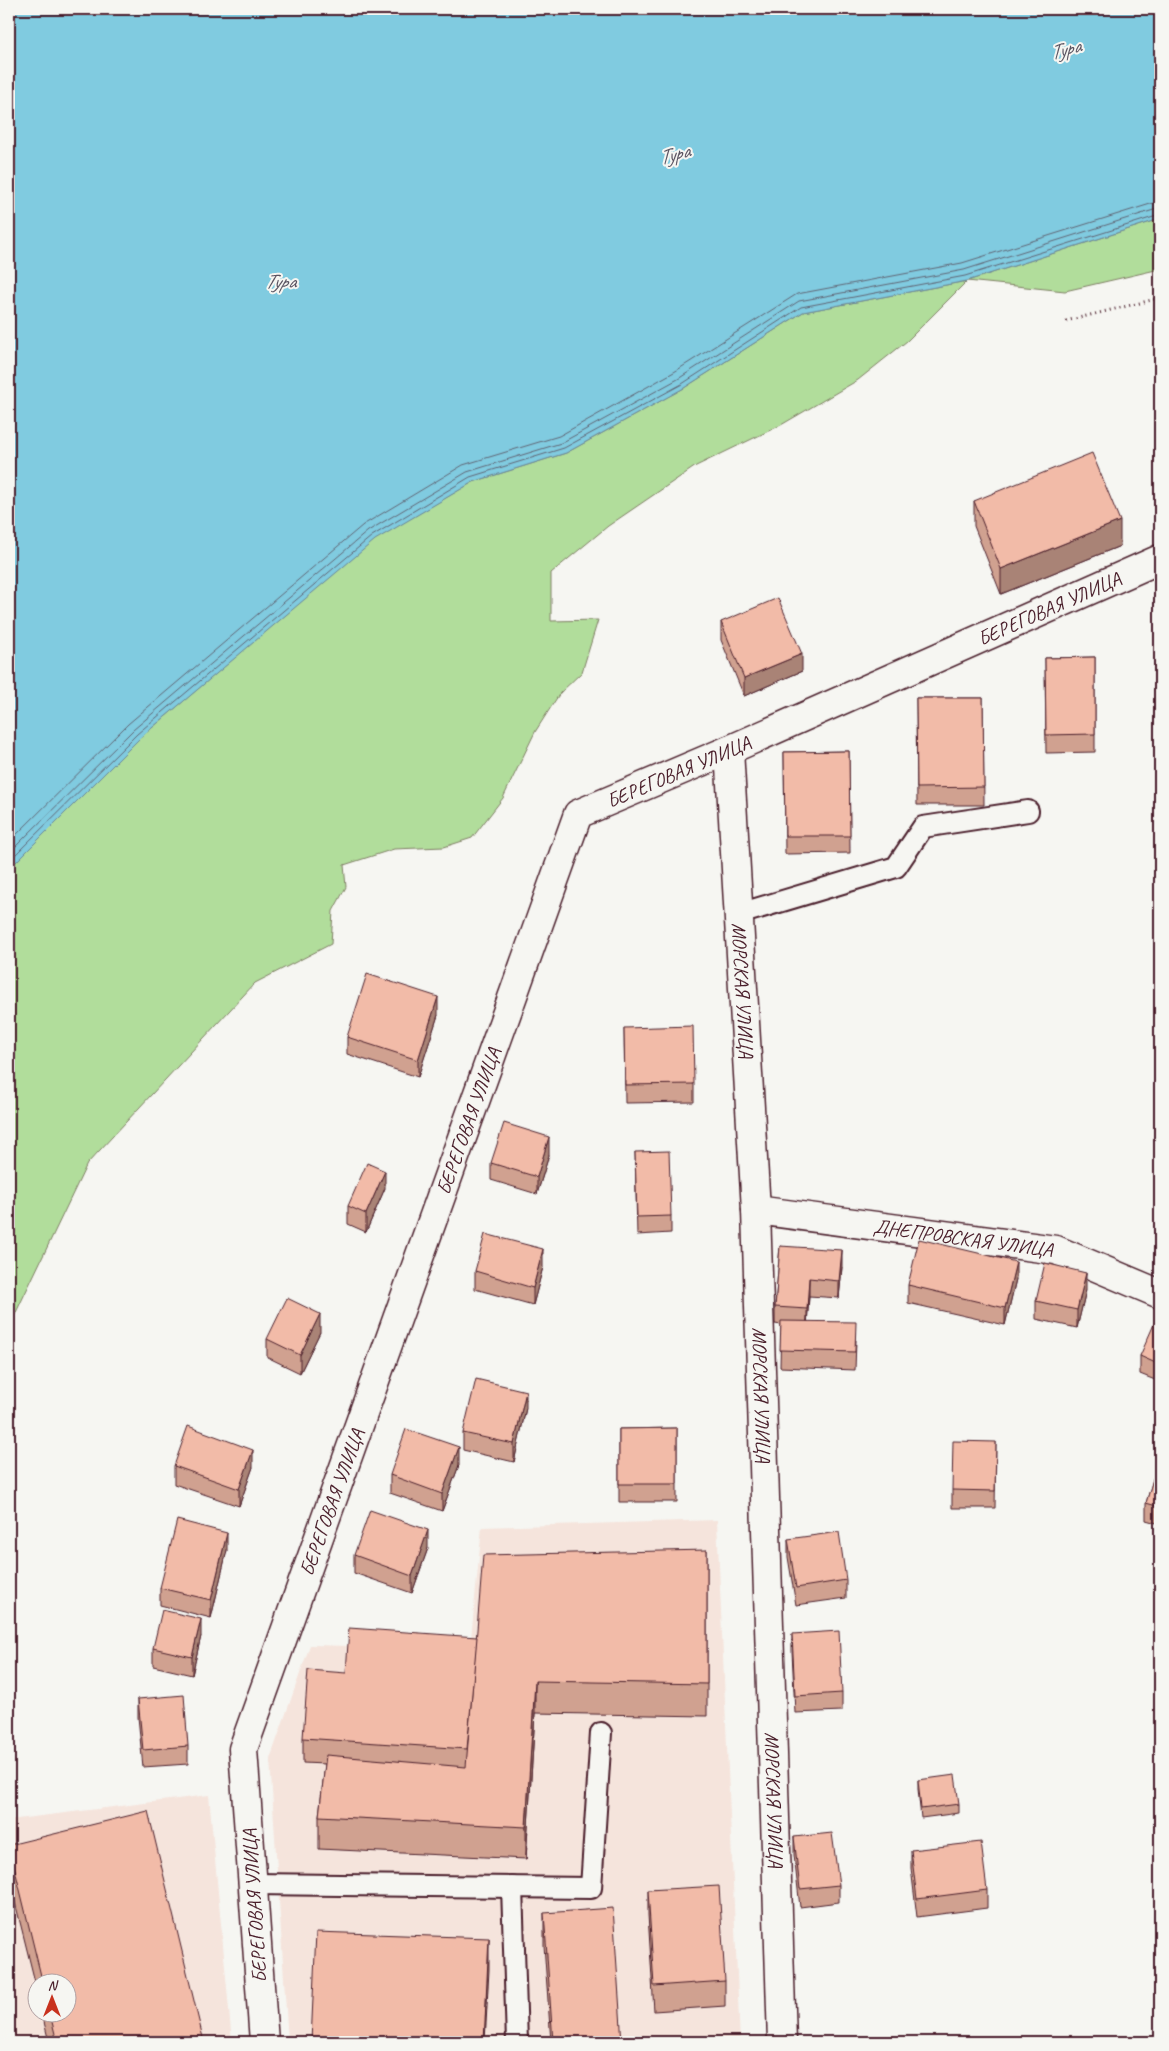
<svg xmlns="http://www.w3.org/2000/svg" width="1169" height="2051" viewBox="0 0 1169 2051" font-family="Caveat,sans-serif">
	<rect width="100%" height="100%" fill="#f6f6f2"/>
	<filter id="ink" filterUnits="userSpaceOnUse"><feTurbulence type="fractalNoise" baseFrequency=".02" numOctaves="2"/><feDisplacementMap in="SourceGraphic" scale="10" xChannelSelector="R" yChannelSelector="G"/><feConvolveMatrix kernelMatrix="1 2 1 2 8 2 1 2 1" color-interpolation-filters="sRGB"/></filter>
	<g filter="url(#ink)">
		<g fill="#f5e4dc" fill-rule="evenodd">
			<polygon points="717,1520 740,2042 288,2042 270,1759 310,1645 470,1649 482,1527"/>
			<path d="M209 1795 232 2042H9V1820ZM38 1984H68V2014H38Z"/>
		</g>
		<polygon fill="#b1dd9b" stroke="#7e7e63" points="1160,219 1160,269 1065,291 967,281 907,341 858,380 781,425 696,466 608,526 551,573 551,621 598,620 582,672 560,693 535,732 503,798 472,838 444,847 394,849 344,865 346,887 333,911 331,944 255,983 87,1164 9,1327 9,869 140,738 375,539 473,482 566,453 684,388 803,312 967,281"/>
		<polygon fill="#80cbe0" stroke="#6a8698" points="9,9 1160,9 1160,219 967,281 803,312 684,388 566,453 473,482 375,540 140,738 9,869"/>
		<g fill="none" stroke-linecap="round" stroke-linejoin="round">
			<g stroke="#606473" stroke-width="1">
				<polyline points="9,842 128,724 363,525 463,465 559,436 674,372 797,294 962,263 1160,201"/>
				<polyline points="9,853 133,730 368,531 467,472 561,443 678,379 799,301 964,270 1160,208"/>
				<polyline points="9,861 137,734 372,536 470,477 564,448 682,384 801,307 965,276 1160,215"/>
			</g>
			<defs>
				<g id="lane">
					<polyline points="739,914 896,867 923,827 1028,811"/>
					<polyline points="252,1884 591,1888 601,1733"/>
					<polyline points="512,1887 517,2042"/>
				</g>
				<g id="street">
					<path id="s1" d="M729 750 756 1210 782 2042"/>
					<path id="s2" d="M756 1210 1056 1250 1160 1294"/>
					<path id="s3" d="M264 2042 243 1749 578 814 729 750 1160 559"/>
				</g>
			</defs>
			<use href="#lane" stroke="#4a1f2b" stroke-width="24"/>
			<use href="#street" stroke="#4a1f2b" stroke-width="31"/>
			<polyline stroke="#4a1f2b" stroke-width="3" stroke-dasharray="1 4" stroke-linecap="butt" points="1066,321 1160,298"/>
			<use href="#lane" stroke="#f6f6f2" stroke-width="20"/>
			<use href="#street" stroke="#f6f6f2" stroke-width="28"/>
		</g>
		<g fill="#d0a190" stroke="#4a1f2b">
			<polygon points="974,501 1120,546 1001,594 974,526"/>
			<polygon points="721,622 802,671 744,696 721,640"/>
			<polygon points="1095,657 1095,752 1046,753 1045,658"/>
			<polygon points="916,698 983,698 984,805 917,805"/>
			<polygon points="849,751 850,853 785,854 784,752"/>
			<polygon points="438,1015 418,1077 347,1054 347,1037"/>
			<polygon points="624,1028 694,1084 694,1102 625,1103"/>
			<polygon points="635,1152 671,1216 671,1233 637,1235"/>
			<polygon points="549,1155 537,1194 491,1180 491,1163"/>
			<polygon points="385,1188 366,1232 348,1224 348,1206"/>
			<polygon points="780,1246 842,1267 839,1298 809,1296 807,1321 856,1340 855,1370 780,1367 781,1325 775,1324 775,1307"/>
			<polygon points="543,1267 533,1305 475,1289 475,1271"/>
			<polygon points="1016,1279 1005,1325 908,1303 908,1285"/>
			<polygon points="1086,1290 1077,1328 1036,1319 1036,1301"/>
			<polygon points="1160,1325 1160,1382 1140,1374 1140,1356"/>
			<polygon points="320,1332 300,1373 267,1357 267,1339"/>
			<polygon points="526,1408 514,1462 463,1450 463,1433"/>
			<polygon points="677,1428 677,1502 619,1502 619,1429"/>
			<polygon points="996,1442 995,1508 952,1508 952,1490"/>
			<polygon points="1160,1456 1160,1524 1146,1520 1146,1503"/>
			<polygon points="459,1465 442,1511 390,1493 390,1475"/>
			<polygon points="174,1466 253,1467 239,1506 174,1484"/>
			<polygon points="788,1539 846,1580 846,1598 796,1605 788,1557"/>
			<polygon points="428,1548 412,1593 354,1573 354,1555"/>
			<polygon points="227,1550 211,1618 160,1605 160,1588"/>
			<polygon points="707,1550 707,1716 535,1713 526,1859 319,1849 319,1816 325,1764 303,1763 303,1738 477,1637"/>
			<polygon points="792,1634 842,1693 842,1711 795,1713 792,1651"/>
			<polygon points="201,1636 192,1675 153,1666 153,1648"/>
			<polygon points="138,1699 188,1746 188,1764 143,1767 138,1717"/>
			<polygon points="918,1780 959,1804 959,1813 921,1818 918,1789"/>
			<polygon points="794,1837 839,1885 839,1902 800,1907 794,1855"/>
			<polygon points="9,1845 204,2042 49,2042 42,2014 68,2014 68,1984 38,1984 38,1994 9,1878"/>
			<polygon points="911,1850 987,1890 987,1908 917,1917 911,1868"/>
			<polygon points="648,1890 725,1981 725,2006 654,2011 648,1915"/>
			<polygon points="544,1913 622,2042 551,2042 544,1945"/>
		</g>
		<g fill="#a98376" stroke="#4a1f2b">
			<polygon points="1120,521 1120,546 1001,594 1001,569"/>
			<polygon points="802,654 802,671 744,696 744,678"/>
			<polygon points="438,997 438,1015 418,1077 418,1060"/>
			<polygon points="549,1137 549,1155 537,1194 537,1177"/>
			<polygon points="385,1171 385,1188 366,1232 366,1214"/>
			<polygon points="543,1249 543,1267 533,1305 533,1288"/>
			<polygon points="842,1250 842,1267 839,1298 839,1281"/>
			<polygon points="1016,1262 1016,1279 1005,1325 1005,1308"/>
			<polygon points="1086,1273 1086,1290 1077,1328 1077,1310"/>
			<polygon points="809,1278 809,1296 807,1327 807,1309"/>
			<polygon points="320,1314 320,1332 300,1373 300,1355"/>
			<polygon points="526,1391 526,1408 514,1462 514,1444"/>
			<polygon points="459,1447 459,1465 442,1511 442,1494"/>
			<polygon points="253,1450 253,1467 239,1506 239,1489"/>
			<polygon points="428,1530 428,1548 412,1593 412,1576"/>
			<polygon points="227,1533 227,1550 211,1618 211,1600"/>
			<polygon points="201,1619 201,1636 192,1675 192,1657"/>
			<polygon points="535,1681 535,1713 526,1859 526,1827"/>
			<polygon points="489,1938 489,1970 485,2042 484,2042"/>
		</g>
		<g fill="#f2bba8" stroke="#4a1f2b">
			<polygon points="1092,453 1120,521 1001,569 974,501"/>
			<polygon points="778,598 802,654 744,678 721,622"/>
			<polygon points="1095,657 1095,734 1046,735 1045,658"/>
			<polygon points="916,698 983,698 984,787 917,788"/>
			<polygon points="849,751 850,836 785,836 784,752"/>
			<polygon points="367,974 438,997 418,1060 347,1037"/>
			<polygon points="693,1026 694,1084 625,1085 624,1028"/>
			<polygon points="504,1123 549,1137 537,1177 491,1163"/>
			<polygon points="669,1151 671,1216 637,1217 635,1152"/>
			<polygon points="367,1163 385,1171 366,1214 348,1206"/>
			<polygon points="485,1234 543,1249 533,1288 475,1271"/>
			<polygon points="919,1239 1016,1262 1005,1308 908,1285"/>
			<polygon points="780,1246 842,1250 839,1281 809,1278 807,1309 775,1307"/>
			<polygon points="1045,1263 1086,1273 1077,1310 1036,1301"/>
			<polygon points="287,1298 320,1314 300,1355 267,1339"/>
			<polygon points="781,1321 856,1322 855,1352 780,1350"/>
			<polygon points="1155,1322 1160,1325 1160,1365 1140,1356"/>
			<polygon points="476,1379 526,1391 514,1444 463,1433"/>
			<polygon points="188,1426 253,1450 239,1489 174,1466"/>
			<polygon points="677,1428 677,1484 619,1484 619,1429"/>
			<polygon points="406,1429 459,1447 442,1494 390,1475"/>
			<polygon points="953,1441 996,1442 995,1491 952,1490"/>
			<polygon points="1160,1455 1160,1507 1146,1503"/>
			<polygon points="370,1510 428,1530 412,1576 354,1555"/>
			<polygon points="177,1520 227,1533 211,1600 160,1588"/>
			<polygon points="839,1532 846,1580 796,1588 788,1539"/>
			<polygon points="707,1550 707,1684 535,1681 526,1827 319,1816 326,1755 466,1767 483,1555"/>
			<polygon points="162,1610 201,1619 192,1657 153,1648"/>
			<polygon points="349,1628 477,1637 467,1749 303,1738 308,1670 346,1673"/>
			<polygon points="839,1631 842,1693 795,1696 792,1634"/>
			<polygon points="184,1695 188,1746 143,1750 138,1699"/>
			<polygon points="955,1775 959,1804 921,1809 918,1780"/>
			<polygon points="148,1811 204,2042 57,2042 50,2014 68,2014 68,1984 43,1984 9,1845"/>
			<polygon points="832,1833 839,1885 800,1889 794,1837"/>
			<polygon points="981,1842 987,1890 917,1899 911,1850"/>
			<polygon points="719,1886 725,1981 654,1986 648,1890"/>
			<polygon points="613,1908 622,2042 553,2042 544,1913"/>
			<polygon points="316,1932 489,1938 484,2042 311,2042"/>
		</g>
	</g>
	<g text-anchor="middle" stroke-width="4" stroke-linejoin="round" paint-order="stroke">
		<g font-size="20" fill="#4a1f2b" stroke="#f6f6f2">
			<text dy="7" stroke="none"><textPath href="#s3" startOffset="1801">БЕРЕГОВАЯ УЛИЦА</textPath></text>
			<text dy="7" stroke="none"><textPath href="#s3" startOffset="1396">БЕРЕГОВАЯ УЛИЦА</textPath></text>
			<text dy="7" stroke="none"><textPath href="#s1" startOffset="241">МОРСКАЯ УЛИЦА</textPath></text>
			<text dy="7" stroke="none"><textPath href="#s3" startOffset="961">БЕРЕГОВАЯ УЛИЦА</textPath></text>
			<text dy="7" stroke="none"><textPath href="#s2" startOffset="209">ДНЕПРОВСКАЯ УЛИЦА</textPath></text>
			<text dy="7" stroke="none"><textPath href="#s1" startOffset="646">МОРСКАЯ УЛИЦА</textPath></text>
			<text dy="7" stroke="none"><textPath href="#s3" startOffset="556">БЕРЕГОВАЯ УЛИЦА</textPath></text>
			<text dy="7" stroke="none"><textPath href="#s1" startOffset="1051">МОРСКАЯ УЛИЦА</textPath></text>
			<text transform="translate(254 1906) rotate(-94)" y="7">БЕРЕГОВАЯ УЛИЦА</text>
		</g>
		<g font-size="21" font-style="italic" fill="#5a5361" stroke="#f6f6f2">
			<text transform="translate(1065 49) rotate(-15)" y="7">Тура</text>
			<text transform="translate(674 154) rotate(-15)" y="7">Тура</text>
			<text x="280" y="288">Тура</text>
		</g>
	</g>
	<rect width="1169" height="2051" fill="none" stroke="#f6f6f2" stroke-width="30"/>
	<rect x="15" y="15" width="1139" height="2021" fill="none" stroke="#4a1f2b" stroke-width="2" filter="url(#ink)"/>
	<g transform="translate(52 1998)"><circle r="24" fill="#f6f6f2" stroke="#b1a0a2"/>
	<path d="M0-4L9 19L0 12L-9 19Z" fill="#c8321e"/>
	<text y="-8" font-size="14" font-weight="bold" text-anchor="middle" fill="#4a1f2b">N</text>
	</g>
</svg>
